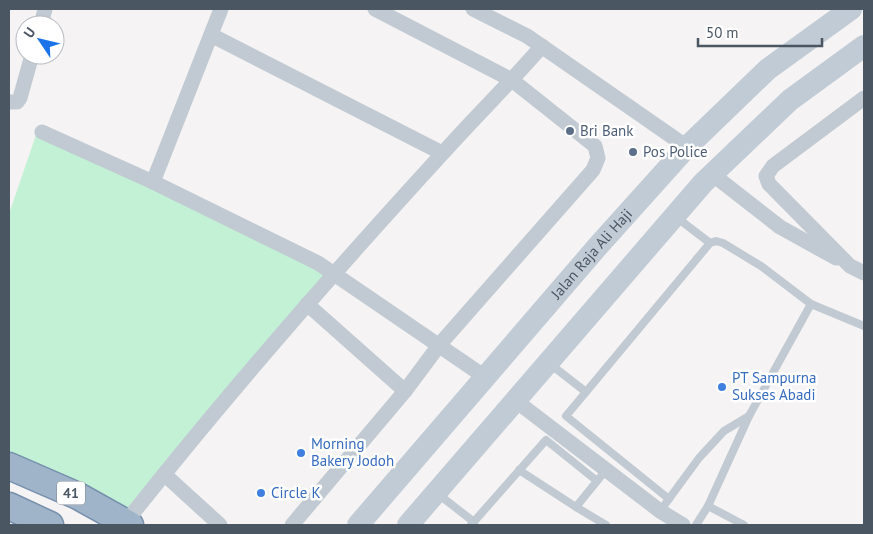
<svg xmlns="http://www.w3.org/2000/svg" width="873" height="534" viewBox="0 0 873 534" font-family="'PT Sans',sans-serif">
	<rect width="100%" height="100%" fill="#f5f3f3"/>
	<polygon fill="#c3f1d5" points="37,132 331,274 126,518 9,454 9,214"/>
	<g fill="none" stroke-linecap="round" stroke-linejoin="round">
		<defs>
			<g id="trunk">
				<polyline points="9,466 78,496 130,525"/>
				<polyline points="9,506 50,525"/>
			</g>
		</defs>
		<use href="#trunk" stroke="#7690ad" stroke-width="29"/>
		<g stroke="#c1cad2" stroke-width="8">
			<polyline points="676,217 710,243"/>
			<polyline points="550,364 586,392"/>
			<polyline points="519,470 576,507"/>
			<polyline points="597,481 576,507 606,525"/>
			<polyline points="438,494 474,522"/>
			<polyline points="669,499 566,416 710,243 716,241 723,243 761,266 811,304"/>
			<polyline points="708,506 744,525"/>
			<polyline points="660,511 699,458 724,431 749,416"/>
			<polyline points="471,525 546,440 597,481 606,470"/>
			<polyline points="696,525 708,506 749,416 811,304 864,326"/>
		</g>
		<g stroke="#c1cad2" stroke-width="15">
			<polyline points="473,9 527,36 687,147"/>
			<polyline points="41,25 45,9"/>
			<polyline points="211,35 442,153"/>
			<polyline points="864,98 773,166 766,176 769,184 850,266 864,273"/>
			<polyline points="9,102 17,102 20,98 32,55"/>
			<polyline points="42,132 153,182 318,263 485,377"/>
			<polyline points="712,174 780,227 836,258"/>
			<polyline points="153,182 221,9"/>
			<polyline points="307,304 405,391"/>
			<polyline points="516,401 660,511 683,525"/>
			<polyline points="164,474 220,525"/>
			<path d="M126 522C226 395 333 273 442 154 475 117 510 83 542 46"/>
			<polyline points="292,525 405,391 440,344 593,170 598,158 595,146 512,80 375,9"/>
		</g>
		<g stroke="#c1cbd6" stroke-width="22">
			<path id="s1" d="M358 525 598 246 687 147 768 69 851 9"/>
			<polyline points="408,525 703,183 790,100 864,46"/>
		</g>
		<use href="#trunk" stroke="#9fb4c9" stroke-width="26"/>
	</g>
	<g fill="#5c6f8a" stroke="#fff" stroke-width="2">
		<circle cx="570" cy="131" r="5"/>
		<circle cx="633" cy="152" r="5"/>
	</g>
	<g fill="#3f7fe0" stroke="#fff" stroke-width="2">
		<circle cx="722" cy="387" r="5"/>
		<circle cx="301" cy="453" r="5"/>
		<circle cx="261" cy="493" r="5"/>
	</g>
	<g text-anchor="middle" stroke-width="5" stroke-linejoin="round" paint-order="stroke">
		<rect fill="#fff" stroke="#808990" stroke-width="1" x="57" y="481.5" width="28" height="23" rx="4"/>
		<g font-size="14" font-weight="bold" fill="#4a5661">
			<text x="71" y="498">41</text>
		</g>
		<g font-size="15" fill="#4e5e75" stroke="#fff" text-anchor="start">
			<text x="580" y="136">Bri Bank</text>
			<text x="643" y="157">Pos Police</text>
		</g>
		<g font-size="15" fill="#4a5661" stroke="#fff">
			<text dy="5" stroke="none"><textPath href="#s1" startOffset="358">Jalan Raja Ali Haji</textPath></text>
		</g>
		<g font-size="15" fill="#366cbe" stroke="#fff" text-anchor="start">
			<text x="732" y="383">PT Sampurna<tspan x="732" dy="17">Sukses Abadi</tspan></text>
			<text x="311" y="449">Morning<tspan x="311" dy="17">Bakery Jodoh</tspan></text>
			<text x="271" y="498">Circle K</text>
		</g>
	</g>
	<rect width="873" height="534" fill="none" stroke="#4a5661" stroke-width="20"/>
	<g transform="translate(40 40) rotate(305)"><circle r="24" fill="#ffffff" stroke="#b7bbc0"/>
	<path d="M0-4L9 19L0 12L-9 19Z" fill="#1a73e8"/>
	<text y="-8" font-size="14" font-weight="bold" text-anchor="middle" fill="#4a5661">U</text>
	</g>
	<path d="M698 38v8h124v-8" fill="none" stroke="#4a5661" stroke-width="2.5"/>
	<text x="706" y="38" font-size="15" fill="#4a5661" stroke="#ffffff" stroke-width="4" paint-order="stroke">50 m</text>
</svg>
